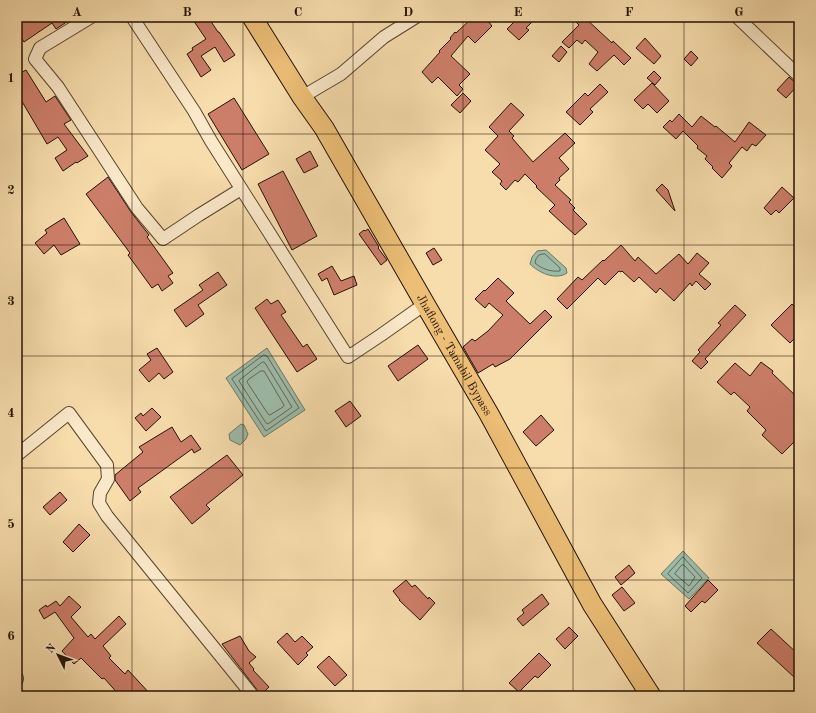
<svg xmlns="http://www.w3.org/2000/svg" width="816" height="713" viewBox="0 0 816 713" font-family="'Old Standard TT',serif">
	<rect width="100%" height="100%" fill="#f7dcac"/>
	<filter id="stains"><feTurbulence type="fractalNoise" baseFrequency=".005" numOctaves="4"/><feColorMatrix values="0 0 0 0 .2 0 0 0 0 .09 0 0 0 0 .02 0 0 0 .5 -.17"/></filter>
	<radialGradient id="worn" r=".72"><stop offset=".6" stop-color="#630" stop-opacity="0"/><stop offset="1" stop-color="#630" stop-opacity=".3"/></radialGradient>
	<g fill="#9dbcaa" stroke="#6c7868">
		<path d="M546 250 566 268 567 273C555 281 538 272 530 264L532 257 537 251Z"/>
		<polygon points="267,348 305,410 264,437 226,378"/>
		<polygon points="241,424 244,425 248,434 246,439 240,445 230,440 229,434"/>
		<polygon points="683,551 709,578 689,599 661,574"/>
	</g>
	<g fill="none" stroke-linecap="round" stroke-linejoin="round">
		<g stroke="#606757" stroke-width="1">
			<path d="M545 254 560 268V271C551 272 542 269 535 263L536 259 539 255Z"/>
			<polygon points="264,355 267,356 299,408 266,431 232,379"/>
			<polygon points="263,362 265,363 292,407 268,424 266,423 239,381"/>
			<polygon points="261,371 264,371 284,405 283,407 270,415 268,414 247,382 248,380"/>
			<polygon points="683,557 702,578 688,593 668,574"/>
			<polygon points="682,565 684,565 695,577 689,586 675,574"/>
		</g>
	</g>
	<g fill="#cd7e6a" stroke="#231204">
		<polygon points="17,17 74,17 56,29 52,23 24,42 22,39 17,43"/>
		<polygon points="191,17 208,17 218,32 219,32 235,55 224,62 215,47 201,56 211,70 201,77 187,54 193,50 192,48 206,39"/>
		<polygon points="473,17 485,17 492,26 475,43 468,36 451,56 470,74 459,85 463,89 457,96 438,77 432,83 422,72 440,52 439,51 451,39 450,38 455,32 456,33"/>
		<polygon points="519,17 537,17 526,28 529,30 519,40 507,29"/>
		<polygon points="580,17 584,17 612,43 613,41 631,58 624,65 614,55 597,71 589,64 598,52 585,40 582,44 577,40 569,48 562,42 579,25 576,22"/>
		<polygon points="645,38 661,56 654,64 636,48"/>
		<polygon points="561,46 567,52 559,62 552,56"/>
		<polygon points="691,51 698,58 691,66 684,59"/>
		<polygon points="26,70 46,102 55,96 71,120 64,124 88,156 77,163 76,162 63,171 55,158 67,150 58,137 47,144 17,93 17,75"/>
		<polygon points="654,71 661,78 655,85 647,78"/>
		<polygon points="789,77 798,85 786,98 777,90"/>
		<polygon points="652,83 669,101 657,113 648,104 643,109 634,100"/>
		<polygon points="600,84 608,92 590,109 593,112 580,125 566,112 585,93 588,96"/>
		<polygon points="463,93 471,101 460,113 451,105"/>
		<polygon points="234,98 269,154 242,170 208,114"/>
		<polygon points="511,103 524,115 509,131 514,136 512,138 533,162 565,133 575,143 559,158 569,169 559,178 560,180 555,185 571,200 569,202 575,208 573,210 587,224 575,235 549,211 555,205 536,187 537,186 525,174 518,182 515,180 506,190 500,184 502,181 492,172 500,164 485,150 498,136 489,127"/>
		<polygon points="679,114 692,127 701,116 715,127 716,126 735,142 749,122 766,135 756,146 752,144 747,151 742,147 729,163 732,166 722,178 712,168 713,167 705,159 707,156 697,148 698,146 683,131 676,139 663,127 670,120 672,122"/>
		<polygon points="310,151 318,166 304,173 296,159"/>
		<polygon points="283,171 317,236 292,250 258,184"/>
		<polygon points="108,177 131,212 149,235 147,237 173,273 168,276 173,283 162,291 158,284 152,288 128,255 130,253 86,194"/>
		<polygon points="662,184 668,190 675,211 656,190"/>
		<polygon points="782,187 794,198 779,213 776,210 771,215 764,208"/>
		<polygon points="64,218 80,244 61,255 54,245 44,254 35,243 47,233 45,230"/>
		<polygon points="368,229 379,247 378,248 387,260 381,265 359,234 364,230 365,231"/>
		<polygon points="621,245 635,261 638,257 656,274 679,254 688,264 697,253 709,263 699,274 711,284 705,290 696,281 692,286 690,283 674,301 660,288 656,293 639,277 634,282 622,271 621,272 619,271 605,285 598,278 567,309 557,299 578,277 582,280 603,260 604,261"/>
		<polygon points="434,248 442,260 433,265 426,253"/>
		<polygon points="332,266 341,281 354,276 357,285 334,295 327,278 322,281 318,274"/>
		<polygon points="218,272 227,285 198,305 204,314 186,327 174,310 203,290 199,285"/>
		<polygon points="498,278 514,293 506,301 530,324 545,310 552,317 510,359 495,367 493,364 478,373 463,347 472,339 475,341 488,331 503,315 489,303 485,308 475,299 484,290 485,291"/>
		<polygon points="267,299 271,304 278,300 286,312 281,315 303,347 307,344 317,359 297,372 255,308"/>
		<polygon points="792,304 799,311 799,334 790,343 771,325"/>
		<polygon points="735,305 746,315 705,359 708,362 701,369 692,361 700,352 698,350 721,325 718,323"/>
		<polygon points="418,345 428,359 398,381 388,366"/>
		<polygon points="157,348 173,372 164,379 159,373 149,382 139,370 151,360 147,354"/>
		<polygon points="761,362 773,371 772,373 799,399 799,446 794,442 782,454 762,435 766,430 747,411 750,407 734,392 731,395 717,382 735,363 750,376"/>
		<polygon points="350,401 361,416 346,427 335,411"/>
		<polygon points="152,408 161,417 146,431 135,418 141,413 143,416"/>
		<polygon points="541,415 554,430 536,446 523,432"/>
		<polygon points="172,427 181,442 191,435 201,449 194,453 192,449 152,478 138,488 141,492 130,501 115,480 115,475 143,452 139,447"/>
		<polygon points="227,455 243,475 206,505 210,509 192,524 170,497"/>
		<polygon points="60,492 67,500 50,515 43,507"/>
		<polygon points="79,524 90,535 73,552 63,542"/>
		<polygon points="629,565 635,573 621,585 615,577"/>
		<polygon points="406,580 412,587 415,585 428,599 429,597 435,603 420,620 399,600 400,600 393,591"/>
		<polygon points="708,580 718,590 705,603 702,601 691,612 685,606"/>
		<polygon points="622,587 635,603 624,611 612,595"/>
		<polygon points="542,594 549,604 523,626 517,619 524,613 522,610"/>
		<polygon points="69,596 81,607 71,617 88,637 91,634 95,639 119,616 126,624 103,646 111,656 109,658 125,674 128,670 152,696 120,696 104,678 102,679 81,658 74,664 62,651 74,638 55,612 44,619 39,610 46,605 47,607 56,601 60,606"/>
		<polygon points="569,627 578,636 565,649 556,639"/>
		<polygon points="771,629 799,655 799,671 794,677 757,643"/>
		<polygon points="287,633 295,642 302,636 313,647 306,653 308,655 298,665 277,642"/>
		<polygon points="240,636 249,651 256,657 249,663 254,669 253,670 269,687 261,695 222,644"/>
		<polygon points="539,653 551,665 538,678 535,676 519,692 509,683"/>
		<polygon points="329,656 347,675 335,686 317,667"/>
	</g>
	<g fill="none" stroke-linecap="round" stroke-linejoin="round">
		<defs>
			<g id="minor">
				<polyline points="91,17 40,48 35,59 58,87 137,208 163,239 199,215 241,189"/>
				<polyline points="132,17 194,111 211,141 348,357 381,335 425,304"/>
				<polyline points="737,17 799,76"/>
				<polyline points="302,97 341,74 384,37 416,17"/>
				<polyline points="17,455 69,413 107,465 108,479 100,493 99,503 107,516 253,696"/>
				<polyline points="17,678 17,679"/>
			</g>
			<g id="trunk">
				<path id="s1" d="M252 17 302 97 324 128 425 304 489 414 592 604 651 696"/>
			</g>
		</defs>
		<use href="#minor" stroke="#58442e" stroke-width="14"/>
		<use href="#trunk" stroke="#231204" stroke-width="21"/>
		<use href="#minor" stroke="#fae8c9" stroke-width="12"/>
		<use href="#trunk" stroke="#ecbe76" stroke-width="19"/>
	</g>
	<path fill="none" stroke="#231204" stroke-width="1" stroke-opacity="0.55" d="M132 17V696M243 17V696M353 17V696M463 17V696M573 17V696M684 17V696M17 134H799M17 245H799M17 356H799M17 468H799M17 580H799"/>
	<g text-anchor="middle" stroke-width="3" stroke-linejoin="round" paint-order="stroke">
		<g font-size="12" fill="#231204" stroke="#fae8c9">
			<text dy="4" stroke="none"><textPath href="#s1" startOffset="394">Jhaflong - Tamabil Bypass</textPath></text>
		</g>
	</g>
	<rect width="816" height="713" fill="none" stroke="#f7dcac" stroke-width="44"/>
	<g transform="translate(58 655) rotate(312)" stroke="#fae8c9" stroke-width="3" paint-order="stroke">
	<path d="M0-3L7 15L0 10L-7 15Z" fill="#231204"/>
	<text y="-6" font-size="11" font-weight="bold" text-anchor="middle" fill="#231204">N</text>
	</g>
	<rect x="22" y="22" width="772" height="669" fill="none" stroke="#231204" stroke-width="1.5"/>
	<g font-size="13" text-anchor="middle" font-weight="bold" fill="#231204">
		<text x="77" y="16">A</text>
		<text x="187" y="16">B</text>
		<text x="298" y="16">C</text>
		<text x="408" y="16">D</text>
		<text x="518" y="16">E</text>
		<text x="629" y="16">F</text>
		<text x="739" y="16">G</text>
		<text x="11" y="82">1</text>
		<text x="11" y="194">2</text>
		<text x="11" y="305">3</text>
		<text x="11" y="417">4</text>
		<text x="11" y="528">5</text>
		<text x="11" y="640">6</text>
	</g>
	<rect width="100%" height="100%" filter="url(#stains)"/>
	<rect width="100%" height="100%" fill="url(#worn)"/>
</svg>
